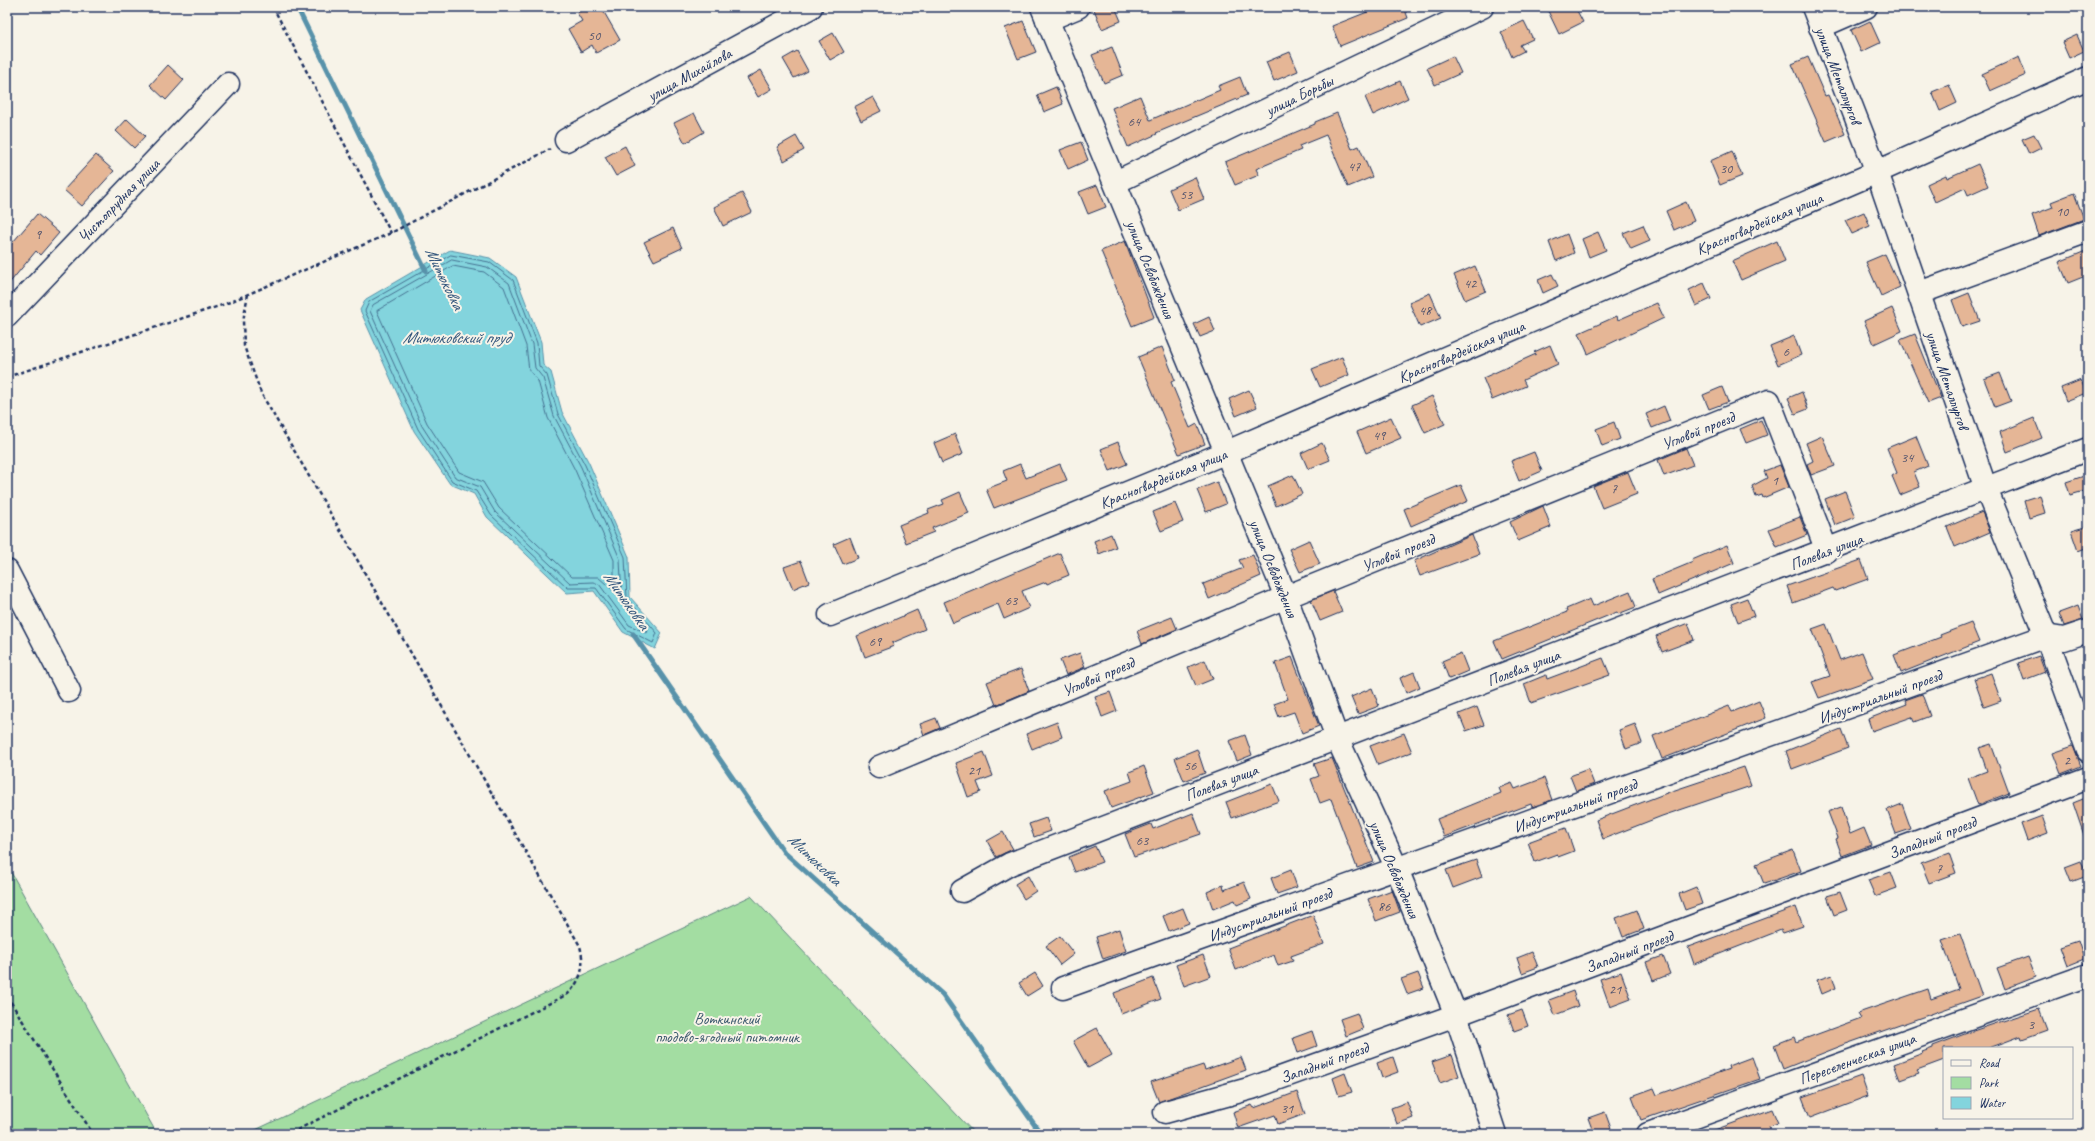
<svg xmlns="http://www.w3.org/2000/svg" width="2095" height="1141" viewBox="0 0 2095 1141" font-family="Caveat,sans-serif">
	<rect width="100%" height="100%" fill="#f7f3e8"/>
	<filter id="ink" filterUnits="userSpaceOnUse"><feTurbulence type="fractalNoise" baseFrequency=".025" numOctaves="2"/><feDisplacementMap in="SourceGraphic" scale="8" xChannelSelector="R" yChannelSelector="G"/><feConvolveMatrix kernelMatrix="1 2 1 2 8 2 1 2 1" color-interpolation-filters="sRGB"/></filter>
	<g filter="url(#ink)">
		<g fill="#a3dda2" stroke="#5f8680">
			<polygon points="7,865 157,1134 7,1134"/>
			<polygon points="751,896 975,1134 247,1134"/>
		</g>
		<polygon fill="#83d4dd" stroke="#5992aa" points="450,250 490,258 516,277 541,342 543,365 551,372 562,412 589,463 629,557 630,597 662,633 655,649 623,632 594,591 567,593 487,517 474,494 450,484 414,431 360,310 366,299"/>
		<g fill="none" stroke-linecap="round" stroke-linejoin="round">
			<g stroke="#457191" stroke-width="1">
				<polygon points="451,255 489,262 513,280 537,343 539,366 547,375 558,414 585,465 625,557 627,598 657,633 653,643 626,629 596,588 568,588 491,515 476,491 452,481 418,429 365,311 369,302"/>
				<polygon points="452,260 487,267 509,283 532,344 535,368 543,378 554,416 581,467 620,559 622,600 648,630 647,633 629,625 599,584 593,582 570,583 495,512 480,487 455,477 422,426 370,311 373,305"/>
				<polygon points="453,266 484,272 504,287 526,346 529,370 538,381 548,418 575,470 614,560 614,591 598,577 572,577 499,508 483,482 459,472 427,423 377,311"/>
			</g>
			<g stroke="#5992aa" stroke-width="5">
				<polyline points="297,7 426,271"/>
				<polyline points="633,634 784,852 943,995 1041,1134"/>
			</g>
		</g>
		<g fill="#e5b696" stroke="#1b2f5e">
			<polygon points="587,7 601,7 620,40 596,53 592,45 581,52 568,29 582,21 577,13"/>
			<polygon points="1093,7 1115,7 1121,21 1102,29"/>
			<polygon points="1380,7 1404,7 1408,18 1340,46 1332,26"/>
			<polygon points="1556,7 1575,7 1583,22 1559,34 1548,11"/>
			<polygon points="1023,21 1036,52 1018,59 1005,28"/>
			<polygon points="1524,21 1533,39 1520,45 1524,51 1512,57 1501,32"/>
			<polygon points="1870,21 1880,43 1861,52 1851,30"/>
			<polygon points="833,33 844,52 830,60 819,41"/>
			<polygon points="2077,35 2084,51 2069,58 2062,42"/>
			<polygon points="1112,47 1123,75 1104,83 1092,55"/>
			<polygon points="797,51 808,71 794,78 783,59"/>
			<polygon points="1290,52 1298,71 1274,81 1266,62"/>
			<polygon points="1453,56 1461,73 1435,85 1427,68"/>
			<polygon points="1808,57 1825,96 1828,95 1845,134 1826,142 1792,64"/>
			<polygon points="2019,57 2026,75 1990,91 1982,74"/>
			<polygon points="168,65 184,80 166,100 150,85"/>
			<polygon points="761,70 772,89 758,97 747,78"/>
			<polygon points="1240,77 1247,95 1156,133 1157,134 1128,147 1112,108 1140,96 1150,120 1220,90 1218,86"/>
			<polygon points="1400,81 1408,98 1373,115 1365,97"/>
			<polygon points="1949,85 1957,103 1940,111 1932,92"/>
			<polygon points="1056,87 1063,104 1044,112 1037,95"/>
			<polygon points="873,97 881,111 861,121 854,107"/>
			<polygon points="694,113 704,132 685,143 674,123"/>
			<polygon points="1337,113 1352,149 1359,146 1372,177 1348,187 1326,135 1299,146 1301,150 1256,169 1259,175 1235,185 1225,162 1315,124 1315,122"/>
			<polygon points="127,119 145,136 134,148 116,131"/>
			<polygon points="2034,134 2041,148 2029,154 2022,139"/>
			<polygon points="796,136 804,150 784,161 777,147"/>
			<polygon points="1081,142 1088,160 1068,169 1060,150"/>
			<polygon points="625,146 635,166 616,176 605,157"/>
			<polygon points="1732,151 1742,176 1720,185 1710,161"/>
			<polygon points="96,155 114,171 82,206 64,190"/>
			<polygon points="1978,164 1988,186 1968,195 1965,188 1935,202 1927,184 1946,175 1947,178"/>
			<polygon points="1195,177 1204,199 1178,210 1169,189"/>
			<polygon points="1097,185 1106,207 1088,214 1079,192"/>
			<polygon points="742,193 752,212 723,226 714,207"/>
			<polygon points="2074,193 2084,219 2039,236 2032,215 2053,207 2051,202"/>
			<polygon points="1686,202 1694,221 1674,230 1666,211"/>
			<polygon points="1864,212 1870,226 1852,234 1845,220"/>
			<polygon points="37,214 59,233 40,255 36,251 7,286 7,249"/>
			<polygon points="1643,225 1650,241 1631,249 1623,233"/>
			<polygon points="673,228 682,248 654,261 644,242"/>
			<polygon points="1598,232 1606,250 1589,257 1582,239"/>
			<polygon points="1567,234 1574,253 1556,261 1549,242"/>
			<polygon points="1125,241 1154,317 1132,326 1101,251"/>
			<polygon points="1777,241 1785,261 1741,280 1732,261"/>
			<polygon points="2088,250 2088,275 2068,283 2059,262"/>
			<polygon points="1885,254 1900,287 1881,296 1866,262"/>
			<polygon points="1475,266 1486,291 1465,300 1454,275"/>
			<polygon points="1552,274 1558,286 1543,293 1538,280"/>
			<polygon points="1704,283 1711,299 1696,306 1689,290"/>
			<polygon points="1430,293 1441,318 1420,327 1409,302"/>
			<polygon points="1969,293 1980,321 1962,327 1952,300"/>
			<polygon points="1657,303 1664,318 1588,354 1579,333 1617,316 1618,320"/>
			<polygon points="1892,308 1902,331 1874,344 1864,321"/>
			<polygon points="1209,317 1215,331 1200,337 1194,324"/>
			<polygon points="1915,334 1941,398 1928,403 1900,340"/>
			<polygon points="1794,336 1801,355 1778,365 1770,346"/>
			<polygon points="1550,345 1558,364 1523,380 1526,386 1492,400 1483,378 1536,354 1534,352"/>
			<polygon points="1162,347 1175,380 1171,382 1190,428 1197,424 1205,444 1179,454 1138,357"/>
			<polygon points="1342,357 1349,375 1320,387 1312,369"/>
			<polygon points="2000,373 2011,401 1995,407 1984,379"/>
			<polygon points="2081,380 2086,393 2066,401 2061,388"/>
			<polygon points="1722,387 1728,402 1709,409 1703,395"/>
			<polygon points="1249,390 1257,407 1236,416 1229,399"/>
			<polygon points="1802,392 1808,409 1795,414 1788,398"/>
			<polygon points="1432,396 1445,424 1425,433 1412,405"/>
			<polygon points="1664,406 1670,421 1652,428 1646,414"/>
			<polygon points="1391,417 1401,438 1366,453 1357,432"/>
			<polygon points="2034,418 2042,438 2007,452 2000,432"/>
			<polygon points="1761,420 1767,435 1746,443 1740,429"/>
			<polygon points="1614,422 1620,439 1602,446 1596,429"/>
			<polygon points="955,434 963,454 942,463 934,443"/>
			<polygon points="1822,436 1835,466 1811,475 1807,464 1813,461 1806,443"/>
			<polygon points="1916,436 1928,466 1914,472 1920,487 1900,495 1892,476 1897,473 1887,448"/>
			<polygon points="1118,442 1127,464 1110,471 1101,449"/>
			<polygon points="1322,443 1330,460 1308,469 1301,453"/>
			<polygon points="1686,448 1693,465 1664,476 1658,460"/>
			<polygon points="1534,452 1542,471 1519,481 1511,461"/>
			<polygon points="1020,464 1026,478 1060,464 1067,480 994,508 986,489 1007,481 1003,471"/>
			<polygon points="1780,465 1789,487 1763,498 1762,495 1756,497 1752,486 1767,478 1764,471"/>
			<polygon points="1628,472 1637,494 1602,508 1593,486"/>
			<polygon points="1293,475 1302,494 1276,506 1268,486"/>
			<polygon points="2084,476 2088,490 2070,495 2066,482"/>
			<polygon points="1217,482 1226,504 1206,512 1197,490"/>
			<polygon points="1461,485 1468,501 1411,526 1404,509"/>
			<polygon points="1845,491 1855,517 1835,525 1825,499"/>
			<polygon points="960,492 969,513 932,528 934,532 906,543 899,525 929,513 928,510 944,504 942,500"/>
			<polygon points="2040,495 2045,513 2029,518 2024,500"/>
			<polygon points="1175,503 1183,522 1161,531 1153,512"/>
			<polygon points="1543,506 1551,527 1518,541 1510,522"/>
			<polygon points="1982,512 1990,532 1955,547 1947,527"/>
			<polygon points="1800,517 1807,535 1777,547 1769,529"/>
			<polygon points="2088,526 2088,547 2078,551 2071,531"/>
			<polygon points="1111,534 1116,547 1099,554 1094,541"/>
			<polygon points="1472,535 1479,554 1420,576 1414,561"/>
			<polygon points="850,537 858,558 843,564 834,544"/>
			<polygon points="1309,540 1320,564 1300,572 1289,549"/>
			<polygon points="1727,545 1734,563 1658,595 1652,579 1693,562 1692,560"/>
			<polygon points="1060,553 1069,575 1047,584 1046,582 1022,591 1029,608 1004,619 998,604 953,623 944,602"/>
			<polygon points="1253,555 1261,576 1209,599 1203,584 1243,568 1239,560"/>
			<polygon points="1861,560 1868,579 1835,591 1833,588 1793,603 1787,586"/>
			<polygon points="801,561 809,582 793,589 784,567"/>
			<polygon points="1333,591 1342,612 1320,621 1311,600"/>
			<polygon points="1630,591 1636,607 1618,614 1617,612 1502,659 1494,641 1567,612 1566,609 1590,599 1593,606"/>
			<polygon points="1747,598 1754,616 1738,622 1731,604"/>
			<polygon points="2078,606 2083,620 2064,626 2059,613"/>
			<polygon points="917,610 925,629 892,643 894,646 865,657 857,636"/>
			<polygon points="1172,617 1177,629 1142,644 1137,631"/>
			<polygon points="1688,623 1694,640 1662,652 1656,636"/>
			<polygon points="1971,623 1979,642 1901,673 1894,655 1941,637 1940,635"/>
			<polygon points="1826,624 1840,660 1862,652 1873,679 1819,698 1812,682 1830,676 1812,629"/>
			<polygon points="1080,653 1085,667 1066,675 1060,660"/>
			<polygon points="1461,653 1468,671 1449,679 1442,661"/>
			<polygon points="2039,656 2045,672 2024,680 2018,663"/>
			<polygon points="1292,657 1319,726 1302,733 1294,712 1279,717 1274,704 1288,699 1275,663"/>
			<polygon points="1603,658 1610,675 1531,703 1524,684 1546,675 1547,679"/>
			<polygon points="1205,660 1213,679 1196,686 1188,667"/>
			<polygon points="1021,669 1029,691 996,705 987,682"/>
			<polygon points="1414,672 1420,687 1406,693 1400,678"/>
			<polygon points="1991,673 2001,701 1984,707 1974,679"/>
			<polygon points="1372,688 1379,706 1358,714 1351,697"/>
			<polygon points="1110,692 1117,711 1102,717 1095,697"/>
			<polygon points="1922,694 1930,716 1914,722 1912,717 1872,731 1868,719 1907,704 1905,700"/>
			<polygon points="1759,701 1766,718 1662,759 1653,736 1729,706 1732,712"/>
			<polygon points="1477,707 1484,725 1466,731 1459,714"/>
			<polygon points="936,718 940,728 924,735 920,724"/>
			<polygon points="1057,722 1062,737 1032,749 1026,734"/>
			<polygon points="1635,724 1642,743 1626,749 1619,730"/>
			<polygon points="1841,729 1848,748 1792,769 1786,751"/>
			<polygon points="1404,733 1412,752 1378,765 1370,746"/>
			<polygon points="1245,735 1252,755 1237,761 1229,741"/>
			<polygon points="1991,744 2009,793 1978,805 1968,778 1987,771 1979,748"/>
			<polygon points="2073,746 2081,766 2061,774 2053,753"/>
			<polygon points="1197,749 1205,773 1184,781 1175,758"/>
			<polygon points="984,752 993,776 977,782 981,792 968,797 956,763"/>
			<polygon points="1332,758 1374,862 1357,868 1331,799 1320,803 1311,779 1319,776 1314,764"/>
			<polygon points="1144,766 1154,792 1111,808 1105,791 1132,781 1129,772"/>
			<polygon points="1744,767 1751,786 1662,816 1603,839 1596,820 1672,791"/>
			<polygon points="1588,769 1594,784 1576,791 1570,776"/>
			<polygon points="1544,778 1552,800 1532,807 1531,804 1444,837 1437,819 1501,793 1499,788 1512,783 1515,789"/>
			<polygon points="1272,784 1279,801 1232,818 1226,802"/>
			<polygon points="2088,797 2088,841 2086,841 2073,803"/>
			<polygon points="1902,804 1911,829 1896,834 1887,810"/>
			<polygon points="1841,807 1850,834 1864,828 1871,845 1842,856 1836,839 1838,838 1828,812"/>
			<polygon points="1193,813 1201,834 1134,857 1125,834 1151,824 1153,829"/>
			<polygon points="2042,816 2048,833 2027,841 2021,824"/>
			<polygon points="1046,818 1051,831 1034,837 1029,824"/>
			<polygon points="1566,828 1574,851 1558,857 1557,854 1535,862 1528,842"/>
			<polygon points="1003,832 1013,849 996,857 987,841"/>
			<polygon points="1095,846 1102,862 1075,872 1069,857"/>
			<polygon points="1793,850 1801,871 1764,884 1756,864"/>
			<polygon points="1949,853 1956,873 1929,883 1921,863"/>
			<polygon points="1476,860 1482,877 1453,888 1446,870"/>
			<polygon points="2081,861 2087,876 2071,882 2065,867"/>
			<polygon points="1291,870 1297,887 1277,894 1271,878"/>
			<polygon points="1891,872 1897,888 1875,896 1868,880"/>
			<polygon points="1028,876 1036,891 1024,899 1015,884"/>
			<polygon points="1244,882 1251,899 1237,905 1235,900 1213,909 1207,892 1223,885 1224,890"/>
			<polygon points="1696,887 1702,904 1685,910 1679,894"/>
			<polygon points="1392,890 1400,912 1376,921 1368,899"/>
			<polygon points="1840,892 1847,910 1834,915 1827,896"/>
			<polygon points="1796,907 1803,926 1783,933 1781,930 1694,964 1688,947"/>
			<polygon points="1183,908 1189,923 1169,931 1163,916"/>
			<polygon points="1637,910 1644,929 1623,937 1616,918"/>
			<polygon points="1313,915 1324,944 1291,956 1293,961 1278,966 1274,955 1236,970 1228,948"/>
			<polygon points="1119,929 1126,951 1103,959 1096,937"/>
			<polygon points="1960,934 1982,996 1846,1044 1783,1069 1774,1045 1794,1037 1796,1042 1861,1018 1858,1013 1928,989 1931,999 1959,989 1942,940"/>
			<polygon points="1060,936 1074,954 1060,965 1046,946"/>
			<polygon points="2078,941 2084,959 2067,966 2060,947"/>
			<polygon points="1532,952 1538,967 1522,973 1517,958"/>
			<polygon points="1203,955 1211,976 1184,986 1176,965"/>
			<polygon points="1663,956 1670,974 1653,981 1646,962"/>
			<polygon points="2028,957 2036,977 2005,989 1997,968"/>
			<polygon points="1621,972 1631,999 1610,1007 1600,979"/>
			<polygon points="1035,973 1043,986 1027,996 1019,983"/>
			<polygon points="1418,973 1424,988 1407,994 1401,979"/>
			<polygon points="1832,975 1836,988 1822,994 1817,980"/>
			<polygon points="1153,978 1161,999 1121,1014 1114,993"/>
			<polygon points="1573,991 1578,1006 1555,1015 1549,1000"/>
			<polygon points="2039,1009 2047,1030 2022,1039 2021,1036 1989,1048 1944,1048 1944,1060 1917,1070 1919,1073 1900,1080 1894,1064 1923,1053 1922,1052 1933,1048 1933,1046 1970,1032"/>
			<polygon points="1522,1010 1528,1026 1514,1031 1508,1015"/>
			<polygon points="1357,1013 1363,1029 1346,1036 1340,1019"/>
			<polygon points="1097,1028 1112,1055 1088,1068 1073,1041"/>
			<polygon points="1312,1031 1317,1046 1298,1053 1293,1038"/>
			<polygon points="1452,1055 1459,1076 1440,1083 1432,1062"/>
			<polygon points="1241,1057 1246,1070 1159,1102 1151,1082 1203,1065 1205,1070"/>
			<polygon points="1393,1057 1398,1072 1382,1078 1377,1063"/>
			<polygon points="1752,1057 1760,1079 1641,1120 1632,1096 1654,1088 1657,1095 1729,1069 1728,1066"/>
			<polygon points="1345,1073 1352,1092 1339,1096 1333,1078"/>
			<polygon points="1861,1076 1868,1096 1810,1118 1802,1097"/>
			<polygon points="1297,1092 1305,1114 1278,1124 1275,1115 1238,1128 1233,1112 1252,1105 1254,1108"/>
			<polygon points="1407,1102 1413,1118 1397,1124 1391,1108"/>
			<polygon points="1772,1109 1778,1123 1769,1126 1772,1134 1709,1134 1709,1132"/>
			<polygon points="1605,1112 1613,1134 1594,1134 1588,1118"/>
		</g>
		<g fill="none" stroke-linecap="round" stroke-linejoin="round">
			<defs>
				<g id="minor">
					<polyline points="1042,7 1286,597 1337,738 1397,869 1456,1015 1495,1134"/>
					<polyline points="1813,7 1877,172 1986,489 2046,636 2088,751"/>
					<polyline points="1047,20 1078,7"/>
					<polyline points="1820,27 1866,7"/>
					<polyline points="566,140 811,7"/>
					<polyline points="1116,182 1482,7"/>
					<polyline points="1919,293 2088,231"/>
					<polyline points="7,316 228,84"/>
					<polyline points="7,571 69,691"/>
					<polyline points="830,615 1227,452 1877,172 2088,78"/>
					<polyline points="879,767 1286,597 1769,401 1827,551"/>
					<polyline points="962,891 1010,864 2088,449"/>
					<polyline points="1063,988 2046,636 2064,639 2088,631"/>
					<polyline points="1165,1112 1252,1088 1456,1015 2088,778"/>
					<polyline points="1648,1134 2088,975"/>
				</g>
			</defs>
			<use href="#minor" stroke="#1b2f5e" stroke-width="25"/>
			<g stroke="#1b2f5e" stroke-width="2.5" stroke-dasharray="4 3" stroke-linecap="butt">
				<polyline points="273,7 391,233"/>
				<path d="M248 294 243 321 244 346 261 393 580 946C585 966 582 979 568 994L289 1134"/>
				<polyline points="7,377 225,304 391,233 550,149"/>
				<polyline points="7,996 93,1134"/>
			</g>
			<use href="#minor" stroke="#f7f3e8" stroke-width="22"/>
		</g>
	</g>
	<g text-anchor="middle" stroke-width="4" stroke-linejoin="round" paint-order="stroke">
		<g font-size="14" fill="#4e516c">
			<text x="594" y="40">50</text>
			<text x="1134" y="126">64</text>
			<text x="1354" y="171">47</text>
			<text x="1726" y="173">30</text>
			<text x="1186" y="199">53</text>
			<text x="2062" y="216">10</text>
			<text x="38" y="239">9</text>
			<text x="1470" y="288">42</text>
			<text x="1425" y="315">48</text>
			<text x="1786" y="356">6</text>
			<text x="1379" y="440">49</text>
			<text x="1907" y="462">34</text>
			<text x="1775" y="485">1</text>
			<text x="1614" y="493">7</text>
			<text x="1011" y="605">63</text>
			<text x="875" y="646">69</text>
			<text x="2067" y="765">2</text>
			<text x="1190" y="770">56</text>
			<text x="974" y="775">21</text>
			<text x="1142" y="845">63</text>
			<text x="1939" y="873">7</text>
			<text x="1384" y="911">86</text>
			<text x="1615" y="994">21</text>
			<text x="2031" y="1029">3</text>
			<text x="1287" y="1113">31</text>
		</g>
		<g font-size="16" fill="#1b2f5e" stroke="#f7f3e8">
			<text transform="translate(689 74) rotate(-29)" y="6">улица Михайлова</text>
			<text transform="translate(1839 75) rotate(69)" y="6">улица Металлургов</text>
			<text transform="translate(1299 95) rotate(-26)" y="6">улица Борьбы</text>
			<text transform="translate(118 200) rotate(-46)" y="6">Чистопрудная улица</text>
			<text transform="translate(1759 223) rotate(-23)" y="6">Красногвардейская улица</text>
			<text transform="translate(1151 269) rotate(68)" y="6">улица Освобождения</text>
			<text transform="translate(1461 351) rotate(-23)" y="6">Красногвардейская улица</text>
			<text transform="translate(1948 380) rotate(71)" y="6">улица Металлургов</text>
			<text transform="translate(1698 430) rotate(-22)" y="6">Угловой проезд</text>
			<text transform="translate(1163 478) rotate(-22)" y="6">Красногвардейская улица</text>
			<text transform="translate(1826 551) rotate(-21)" y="6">Полевая улица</text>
			<text transform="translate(1398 552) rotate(-22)" y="6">Угловой проезд</text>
			<text transform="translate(1274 568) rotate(68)" y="6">улица Освобождения</text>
			<text transform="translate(1523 667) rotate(-21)" y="6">Полевая улица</text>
			<text transform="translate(1098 676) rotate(-23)" y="6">Угловой проезд</text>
			<text transform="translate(1880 696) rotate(-20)" y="6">Индустриальный проезд</text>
			<text transform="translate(1221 782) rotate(-21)" y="6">Полевая улица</text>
			<text transform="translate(1575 805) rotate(-20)" y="6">Индустриальный проезд</text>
			<text transform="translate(1932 837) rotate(-21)" y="6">Западный проезд</text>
			<text transform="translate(1395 869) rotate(67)" y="6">улица Освобождения</text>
			<text transform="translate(1270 914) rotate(-20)" y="6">Индустриальный проезд</text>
			<text transform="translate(1629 951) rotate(-21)" y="6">Западный проезд</text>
			<text transform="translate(1857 1058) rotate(-20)" y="6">Переселенческая улица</text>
			<text transform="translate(1324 1062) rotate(-20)" y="6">Западный проезд</text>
		</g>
		<g font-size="16" fill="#3d5a6f" stroke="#f7f3e8">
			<text x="727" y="1024">Воткинский<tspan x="727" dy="18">плодово-ягодный питомник</tspan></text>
		</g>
		<g font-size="17" font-style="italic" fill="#35587e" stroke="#f7f3e8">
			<text transform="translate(445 278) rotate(64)" y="6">Митюковка</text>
			<text x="456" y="343">Митюковский пруд</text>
			<text transform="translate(627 600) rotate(55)" y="6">Митюковка</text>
			<text transform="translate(815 859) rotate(44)" y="6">Митюковка</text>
		</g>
	</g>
	<rect width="2095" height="1141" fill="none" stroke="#f7f3e8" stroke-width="24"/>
	<rect x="12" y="12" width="2071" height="1117" fill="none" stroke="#1b2f5e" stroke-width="1.5" filter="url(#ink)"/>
	<rect x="1943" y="1047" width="130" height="72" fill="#f7f3e8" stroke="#9fa5b1"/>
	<rect x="1951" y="1060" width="20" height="6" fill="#f7f3e8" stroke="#9fa5b1"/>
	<text x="1979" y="1067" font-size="12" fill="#1b2f5e">Road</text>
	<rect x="1951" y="1077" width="20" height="12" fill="#a3dda2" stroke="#9fa5b1"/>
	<text x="1979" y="1087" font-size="12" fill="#1b2f5e">Park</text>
	<rect x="1951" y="1097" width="20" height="12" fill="#83d4dd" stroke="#9fa5b1"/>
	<text x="1979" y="1107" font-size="12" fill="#1b2f5e">Water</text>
</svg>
